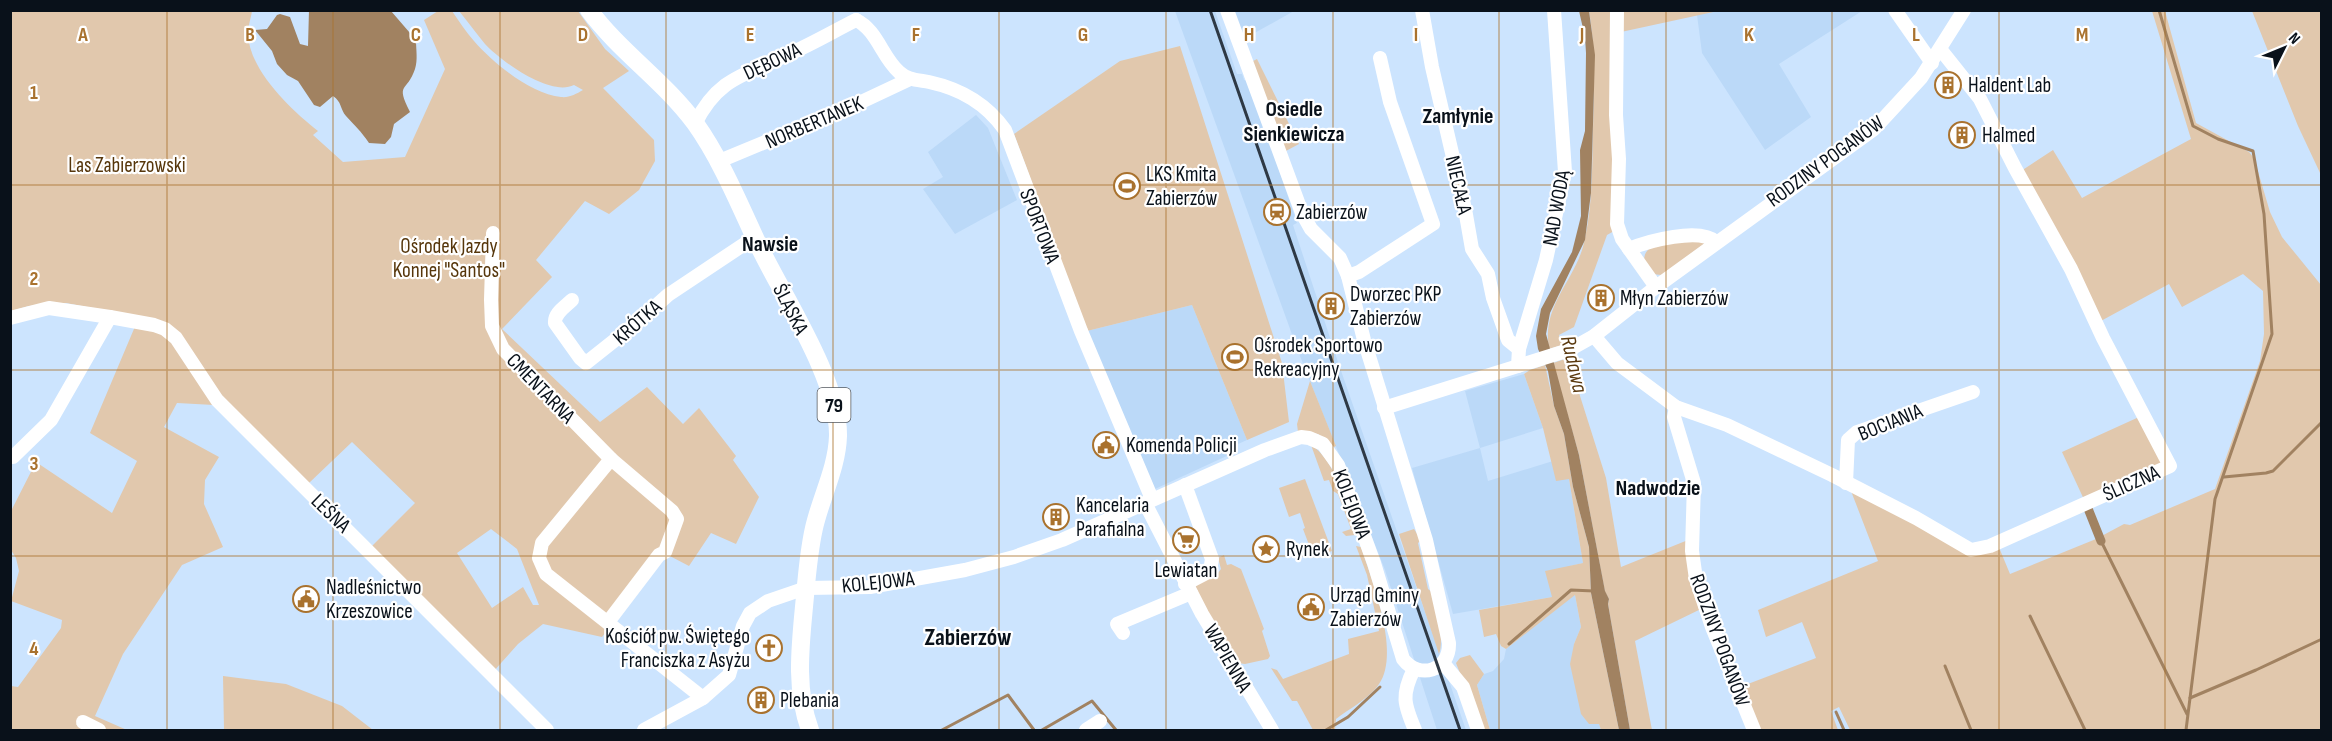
<svg xmlns="http://www.w3.org/2000/svg" width="2332" height="741" viewBox="0 0 2332 741" font-family="'Sofia Sans Condensed',sans-serif">
	<rect width="100%" height="100%" fill="#cce4fe"/>
	<g fill="#bbd9f8">
		<polygon points="1718,10 1862,11 1779,64 1811,117 1765,150 1702,53 1697,15"/>
		<polygon points="1175,11 1215,11 1237,74 1242,74 1244,80 1249,81 1297,223 1293,225 1338,362 1466,730 1437,730 1385,570 1298,351"/>
		<polygon points="1230,11 1294,11 1242,40"/>
		<polygon points="976,115 988,128 1017,200 955,234 923,189 943,177 928,152"/>
		<polygon points="1192,305 1247,440 1229,448 1231,454 1155,489 1087,331"/>
		<polygon points="1524,374 1543,428 1480,448 1488,481 1553,461 1569,479 1583,563 1570,566 1552,597 1453,614 1412,468 1480,448 1465,391"/>
		<polygon points="1572,595 1575,595 1581,627 1574,644 1601,730 1490,730 1477,685 1484,674 1493,671 1504,659 1506,649"/>
	</g>
	<g fill="#e1c8ad" fill-rule="evenodd">
		<polygon points="1619,10 1718,11 1621,32"/>
		<path d="M11 11H252C251 18 248 26 248 34 249 70 291 110 318 131L313 135 343 162 405 157 445 69 424 20 438 11H452C459 21 466 32 474 41 493 63 531 94 561 97 569 98 576 94 583 90L574 85C550 97 501 61 485 44 476 33 468 22 459 11H578L605 49 629 71 603 88 654 140 655 161 639 190 609 214 585 201 536 260 552 277 502 329 600 422 647 387 683 424 699 408 736 456 733 460 759 497 736 544 711 533 689 566 666 554 602 637 543 624 518 644 493 672 371 547 415 503 352 442 309 483 214 405 177 403 164 427 219 457 205 480 204 504 223 547 182 565 123 654 95 716 127 730H11V686L18 687 61 628 62 620 11 601 19 571 16 558 11 550 10 513 36 462 112 513 137 461 90 433 139 317 66 303 29 306 11 311ZM491 529 517 549 539 605H533L523 587 492 608 457 553Z"/>
		<path d="M1589 11H1614V231L1607 235 1574 327 1559 335 1561 341 1569 340V343L1549 349C1541 303 1578 279 1585 238 1593 202 1592 165 1593 129 1594 87 1596 52 1589 11Z"/>
		<polygon points="2152,11 2165,11 2196,123 2249,152 2254,158 2270,212 2282,237 2321,285 2321,730 1850,730 1839,707 1831,711 1838,730 1758,730 1740,687 1816,658 1802,622 1766,637 1758,610 1878,561 1851,491 1972,554 1998,545 2010,574 2096,539 2124,524 2130,525 2215,489 2260,361 2264,334 2263,291 2243,274 2182,307 2169,284 2099,322 2021,171 2053,150 2082,198 2191,139"/>
		<polygon points="2252,11 2321,11 2321,175 2298,126"/>
		<polygon points="1180,46 1282,363 1289,422 1247,440 1192,305 1087,331 1014,134 1120,61"/>
		<polygon points="1257,59 1299,144 1284,152 1251,62"/>
		<path d="M1672 241 1704 242V244L1662 275 1651 274 1644 261C1644 245 1660 244 1672 241Z"/>
		<polygon points="1568,358 1606,478 1621,567 1688,540 1703,608 1635,641 1652,730 1630,730 1608,604 1609,599 1605,592 1579,455 1553,363"/>
		<polygon points="1545,365 1554,406 1564,434 1573,487 1589,547 1591,593 1619,730 1601,730 1599,724 1589,724 1581,714 1570,664 1574,644 1581,627 1575,595 1506,649 1501,646 1496,634 1484,637 1479,610 1552,597 1545,571 1583,563 1569,479 1556,481 1543,428 1524,374 1530,370"/>
		<polygon points="1310,381 1336,446 1334,447 1318,434 1298,432 1297,424"/>
		<polygon points="2139,417 2166,472 2087,506 2062,452"/>
		<path d="M1311 445C1336 460 1346 506 1356 533L1355 535 1346 536 1342 532 1351 529 1338 494 1333 491 1329 480 1324 481Z"/>
		<polygon points="1305,479 1332,551 1314,558 1303,529 1305,528 1300,513 1289,517 1279,488"/>
		<path d="M1414 529 1421 540 1418 543 1428 589 1433 593C1436 609 1445 640 1439 654L1399 534Z"/>
		<path d="M1356 546 1361 547C1372 581 1403 657 1377 687 1366 700 1349 709 1336 719L1335 730H1313L1297 701H1292L1271 668 1277 670 1283 679 1349 654 1348 639 1379 631 1367 575Z"/>
		<polygon points="1224,555 1227,565 1231,564 1241,569 1264,629 1262,631 1270,656 1268,659 1245,664 1237,663 1196,593 1196,585 1218,573 1221,569 1218,558"/>
		<polygon points="1470,655 1484,674 1477,685 1490,730 1482,730 1456,663 1460,658"/>
		<polygon points="223,676 286,684 342,706 373,730 224,730"/>
	</g>
	<g fill="#a18261">
		<path d="M309 10 391 11 416 40C416 50 418 60 415 69 407 93 395 82 410 112L394 124 391 137 385 144 369 143C361 131 355 126 346 116 340 109 342 102 333 96L320 107 314 105 298 81 287 75 277 64 272 51 255 30 267 29 277 15 280 14 290 17 300 44 308 46Z"/>
		<polygon points="1579,11 1589,11 1595,55 1591,193 1585,240 1550,313 1546,334 1579,455 1605,591 1609,599 1608,604 1630,730 1619,730 1591,593 1589,547 1573,487 1564,434 1554,406 1548,371 1538,349 1536,336 1541,309 1572,252 1581,216 1580,150 1585,131 1586,53 1585,37"/>
	</g>
	<g fill="none" stroke-linecap="round" stroke-linejoin="round">
		<g stroke="#a18261" stroke-width="3">
			<polyline points="2159,10 2193,126 2218,139 2253,151 2264,214 2272,334 2215,499 2186,730"/>
			<polyline points="2224,477 2266,473 2273,471 2322,422"/>
			<polyline points="2101,541 2187,714"/>
			<polyline points="2030,616 2085,730"/>
			<polyline points="1509,644 1571,590 1594,591"/>
			<polyline points="1945,666 1971,730"/>
			<polyline points="2190,698 2256,670 2322,639"/>
			<polyline points="1836,712 1844,730"/>
			<polyline points="942,730 1008,695 1034,730"/>
			<polyline points="1042,730 1092,701 1116,730"/>
			<polyline points="1326,730 1348,717 1380,687"/>
		</g>
		<polyline stroke="#a18261" stroke-width="9" points="2087,506 2101,541"/>
		<g stroke="#fff" stroke-width="14">
			<polyline points="1422,10 1432,67 1465,209 1472,249 1488,274 1493,298 1508,340 1519,349"/>
			<polyline points="1617,10 1616,115 1619,159 1617,224 1622,239 1656,287"/>
			<polyline points="1895,10 1932,63"/>
			<path d="M856 20C877 30 882 57 899 72 907 80 919 80 929 82 961 89 986 103 1005 130L1081 331 1152 499"/>
			<path d="M695 124C718 77 746 75 789 54 812 44 834 31 856 20"/>
			<polyline points="717,162 859,103 910,79"/>
			<polyline points="493,233 491,300 492,326 503,349 611,459"/>
			<path d="M1629 249C1648 241 1700 227 1716 242"/>
			<polyline points="1348,276 1359,272 1433,224 1390,102 1380,58"/>
			<path d="M572 300C565 307 554 313 555 323L580 358 586 363 639 321 668 295 755 237"/>
			<polyline points="10,318 49,308 110,317"/>
			<polyline points="1594,336 1617,363 1676,407 1727,425 1832,475 1916,518 1971,550 1990,546 2170,466 2103,338 2071,269 2015,168 1980,99 1941,50"/>
			<polyline points="1518,366 1519,349 1546,260 1565,172 1554,10"/>
			<polyline points="1676,407 1674,417 1694,483 1692,551 1696,579 1712,627 1754,730"/>
			<polyline points="1384,408 1569,350 1594,336 1656,287 1874,129 1921,78 1964,10"/>
			<polyline points="13,457 51,420 110,317 154,325 165,329 176,338 217,400 547,730"/>
			<polyline points="1846,483 1848,440 1857,432 1973,392"/>
			<polyline points="1185,485 1212,559 1210,571 1185,584"/>
			<polyline points="1145,503 1202,614 1272,730"/>
			<polyline points="608,622 659,555 665,552 677,519 672,511 611,459 542,543 539,558 546,574 703,698"/>
			<polyline points="1123,633 1117,624 1191,593"/>
			<polyline points="1443,663 1463,687 1478,730"/>
			<path d="M1414 669C1401 695 1404 704 1415 730"/>
			<polyline points="83,722 99,730"/>
			<path d="M644 730 703 698 729 675 743 626 750 613 768 601 806 588 870 587 965 570 1014 557 1062 540 1265 450 1301 437 1309 438 1323 444 1338 465 1374 563 1403 659C1419 680 1450 671 1449 643L1426 540 1364 340 1348 276 1340 258 1311 229 1302 213 1227 10"/>
			<polyline points="1086,730 1100,721"/>
		</g>
		<path stroke="#fff" stroke-width="18" d="M589 10C620 52 664 81 695 123 720 158 738 201 756 240 781 294 839 378 838 436 837 468 821 497 814 528 809 550 807 573 805 596 801 641 794 687 810 730"/>
		<polyline stroke="#2e3945" stroke-width="3" points="1210,10 1460,730"/>
	</g>
	<path fill="none" stroke="#a9722e" stroke-width="1.5" stroke-opacity="0.55" d="M167 10V730M333 10V730M500 10V730M666 10V730M833 10V730M999 10V730M1166 10V730M1333 10V730M1499 10V730M1666 10V730M1832 10V730M1999 10V730M2165 10V730M10 185H2322M10 370H2322M10 556H2322"/>
	<defs>
		<symbol id="building-ring" viewBox="-11 -11 22 22"><circle r="9.5" fill="#fff" stroke="#a9722e" stroke-width="1.5"/><path d="M-4-6H4V6H1V3H-1V6H-4ZM-2.5-4.3h1.7v1.8h-1.7ZM.8-4.3h1.7v1.8H.8ZM-2.5-1h1.7V.8h-1.7ZM.8-1h1.7V.8H.8Z" fill="#a9722e"/></symbol>
		<symbol id="stadium-ring" viewBox="-11 -11 22 22"><circle r="9.5" fill="#fff" stroke="#a9722e" stroke-width="1.5"/><path d="M0-5a6.5 5 0 1 0 0 10a6.5 5 0 1 0 0-10ZM-3.5-1.8h7v3.6h-7Z" fill="#a9722e"/></symbol>
		<symbol id="station-ring" viewBox="-11 -11 22 22"><circle r="9.5" fill="#fff" stroke="#a9722e" stroke-width="1.5"/><path d="M-3-6H3Q5-6 5-4V2Q5 4 3 4L4.5 6H3L1.5 4h-3L-3 6H-4.5L-3 4Q-5 4-5 2V-4Q-5-6-3-6ZM-3.5-4v3h7v-3ZM-3.5 1v1.5H-2V1ZM2 1v1.5H3.5V1Z" fill="#a9722e"/></symbol>
		<symbol id="civic-ring" viewBox="-11 -11 22 22"><circle r="9.5" fill="#fff" stroke="#a9722e" stroke-width="1.5"/><path d="M-.6-6.5H3V-4.5H.6V-3L4-1V1h2V6H-6V1h2V-1L-.6-3ZM-1.2 2.5V6h2.4V2.5Z" fill="#a9722e"/></symbol>
		<symbol id="supermarket-ring" viewBox="-11 -11 22 22"><circle r="9.5" fill="#fff" stroke="#a9722e" stroke-width="1.5"/><path d="M-6-5.5h2.5l.6 2H6L4.5 2H-2.5L-4.4-4H-6ZM-1.5 3.2a1.3 1.3 0 1 0 .1 0ZM3 3.2a1.3 1.3 0 1 0 .1 0Z" fill="#a9722e"/></symbol>
		<symbol id="sight-ring" viewBox="-11 -11 22 22"><circle r="9.5" fill="#fff" stroke="#a9722e" stroke-width="1.5"/><path d="M0-6L1.8-2.2L6-1.7L2.9 1.2L3.7 5.4L0 3.3L-3.7 5.4L-2.9 1.2L-6-1.7L-1.8-2.2Z" fill="#a9722e"/></symbol>
		<symbol id="church-ring" viewBox="-11 -11 22 22"><circle r="9.5" fill="#fff" stroke="#a9722e" stroke-width="1.5"/><path d="M-1.2-6h2.4v3.5h3.3v2.4h-3.3V6h-2.4V-.1h-3.3v-2.4h3.3Z" fill="#a9722e"/></symbol>
	</defs>
	<g fill-rule="evenodd">
		<use href="#building-ring" x="1933" y="70" width="30" height="30"/>
		<use href="#building-ring" x="1947" y="120" width="30" height="30"/>
		<use href="#stadium-ring" x="1112" y="171" width="30" height="30"/>
		<use href="#station-ring" x="1262" y="197" width="30" height="30"/>
		<use href="#building-ring" x="1586" y="283" width="30" height="30"/>
		<use href="#building-ring" x="1316" y="291" width="30" height="30"/>
		<use href="#stadium-ring" x="1220" y="342" width="30" height="30"/>
		<use href="#civic-ring" x="1091" y="430" width="30" height="30"/>
		<use href="#building-ring" x="1041" y="502" width="30" height="30"/>
		<use href="#supermarket-ring" x="1171" y="525" width="30" height="30"/>
		<use href="#sight-ring" x="1251" y="534" width="30" height="30"/>
		<use href="#civic-ring" x="291" y="584" width="30" height="30"/>
		<use href="#civic-ring" x="1296" y="592" width="30" height="30"/>
		<use href="#church-ring" x="754" y="633" width="30" height="30"/>
		<use href="#building-ring" x="746" y="685" width="30" height="30"/>
	</g>
	<g text-anchor="middle" stroke-width="4.5" stroke-linejoin="round" paint-order="stroke">
		<rect fill="#fff" stroke="#53585f" stroke-width="1.5" x="817.5" y="388" width="33" height="34" rx="4.5"/>
		<g font-size="20" font-weight="bold" fill="#09111a">
			<text x="834" y="412">79</text>
		</g>
		<g font-size="21" fill="#09111a" stroke="#fff">
			<text transform="translate(772 61) rotate(-25)" y="7">DĘBOWA</text>
			<text transform="translate(814 122) rotate(-23)" y="7">NORBERTANEK</text>
			<text transform="translate(1825 161) rotate(-36)" y="7">RODZINY POGANÓW</text>
			<text transform="translate(1459 185) rotate(77)" y="7">NIECAŁA</text>
			<text transform="translate(1556 208) rotate(-80)" y="7">NAD WODĄ</text>
			<text transform="translate(1040 226) rotate(69)" y="7">SPORTOWA</text>
			<text transform="translate(791 309) rotate(63)" y="7">ŚLĄSKA</text>
			<text transform="translate(637 322) rotate(-41)" y="7">KRÓTKA</text>
			<text transform="translate(541 388) rotate(46)" y="7">CMENTARNA</text>
			<text transform="translate(1890 422) rotate(-22)" y="7">BOCIANIA</text>
			<text transform="translate(2131 483) rotate(-24)" y="7">ŚLICZNA</text>
			<text transform="translate(1352 504) rotate(69)" y="7">KOLEJOWA</text>
			<text transform="translate(331 513) rotate(44)" y="7">LEŚNA</text>
			<text transform="translate(878 582) rotate(-6)" y="7">KOLEJOWA</text>
			<text transform="translate(1720 640) rotate(70)" y="7">RODZINY POGANÓW</text>
			<text transform="translate(1228 658) rotate(60)" y="7">WAPIENNA</text>
		</g>
		<g font-size="21" fill="#09111a" stroke="#fff" text-anchor="start">
			<text x="1968" y="92">Haldent Lab</text>
			<text x="1982" y="142">Halmed</text>
			<text x="1146" y="181">LKS Kmita<tspan x="1146" dy="24">Zabierzów</tspan></text>
			<text x="1296" y="219">Zabierzów</text>
			<text x="1350" y="301">Dworzec PKP<tspan x="1350" dy="24">Zabierzów</tspan></text>
			<text x="1620" y="305">Młyn Zabierzów</text>
			<text x="1254" y="352">Ośrodek Sportowo<tspan x="1254" dy="24">Rekreacyjny</tspan></text>
			<text x="1126" y="452">Komenda Policji</text>
			<text x="1076" y="512">Kancelaria<tspan x="1076" dy="24">Parafialna</tspan></text>
			<text x="1286" y="556">Rynek</text>
			<text x="1186" y="577" text-anchor="middle">Lewiatan</text>
			<text x="326" y="594">Nadleśnictwo<tspan x="326" dy="24">Krzeszowice</tspan></text>
			<text x="1330" y="602">Urząd Gminy<tspan x="1330" dy="24">Zabierzów</tspan></text>
			<text x="750" y="643" text-anchor="end">Kościół pw. Świętego<tspan x="750" dy="24">Franciszka z Asyżu</tspan></text>
			<text x="780" y="707">Plebania</text>
		</g>
		<g font-size="21" fill="#56360b" stroke="#fff">
			<text x="127" y="172">Las Zabierzowski</text>
			<text x="449" y="253">Ośrodek Jazdy<tspan x="449" dy="24">Konnej "Santos"</tspan></text>
		</g>
		<g font-size="22" font-weight="bold" fill="#09111a" stroke="#fff">
			<text x="1294" y="116">Osiedle<tspan x="1294" dy="25">Sienkiewicza</tspan></text>
			<text x="1458" y="123">Zamłynie</text>
			<text x="770" y="251">Nawsie</text>
			<text x="1658" y="495">Nadwodzie</text>
		</g>
		<g font-size="22" font-style="italic" fill="#5b3a10" stroke="#fff">
			<text transform="translate(1575 364) rotate(77)" y="8">Rudawa</text>
		</g>
		<g font-size="24" font-weight="bold" fill="#09111a" stroke="#fff">
			<text x="968" y="645">Zabierzów</text>
		</g>
	</g>
	<g font-size="20" text-anchor="middle" font-weight="bold" fill="#a9722e" stroke="#fff" stroke-width="4.5" stroke-linejoin="round" paint-order="stroke">
		<text x="83" y="41">A</text>
		<text x="250" y="41">B</text>
		<text x="416" y="41">C</text>
		<text x="583" y="41">D</text>
		<text x="750" y="41">E</text>
		<text x="916" y="41">F</text>
		<text x="1083" y="41">G</text>
		<text x="1249" y="41">H</text>
		<text x="1416" y="41">I</text>
		<text x="1582" y="41">J</text>
		<text x="1749" y="41">K</text>
		<text x="1916" y="41">L</text>
		<text x="2082" y="41">M</text>
		<text x="34" y="99">1</text>
		<text x="34" y="285">2</text>
		<text x="34" y="470">3</text>
		<text x="34" y="655">4</text>
	</g>
	<rect width="2332" height="741" fill="none" stroke="#09111a" stroke-width="24"/>
	<g transform="translate(2284 48) rotate(47)" stroke="#ffffff" stroke-width="4.5" paint-order="stroke">
	<path d="M0-4.5L10 22L0 15L-10 22Z" fill="#09111a"/>
	<text y="-9" font-size="16" font-weight="bold" text-anchor="middle" fill="#09111a">N</text>
	</g>
</svg>
